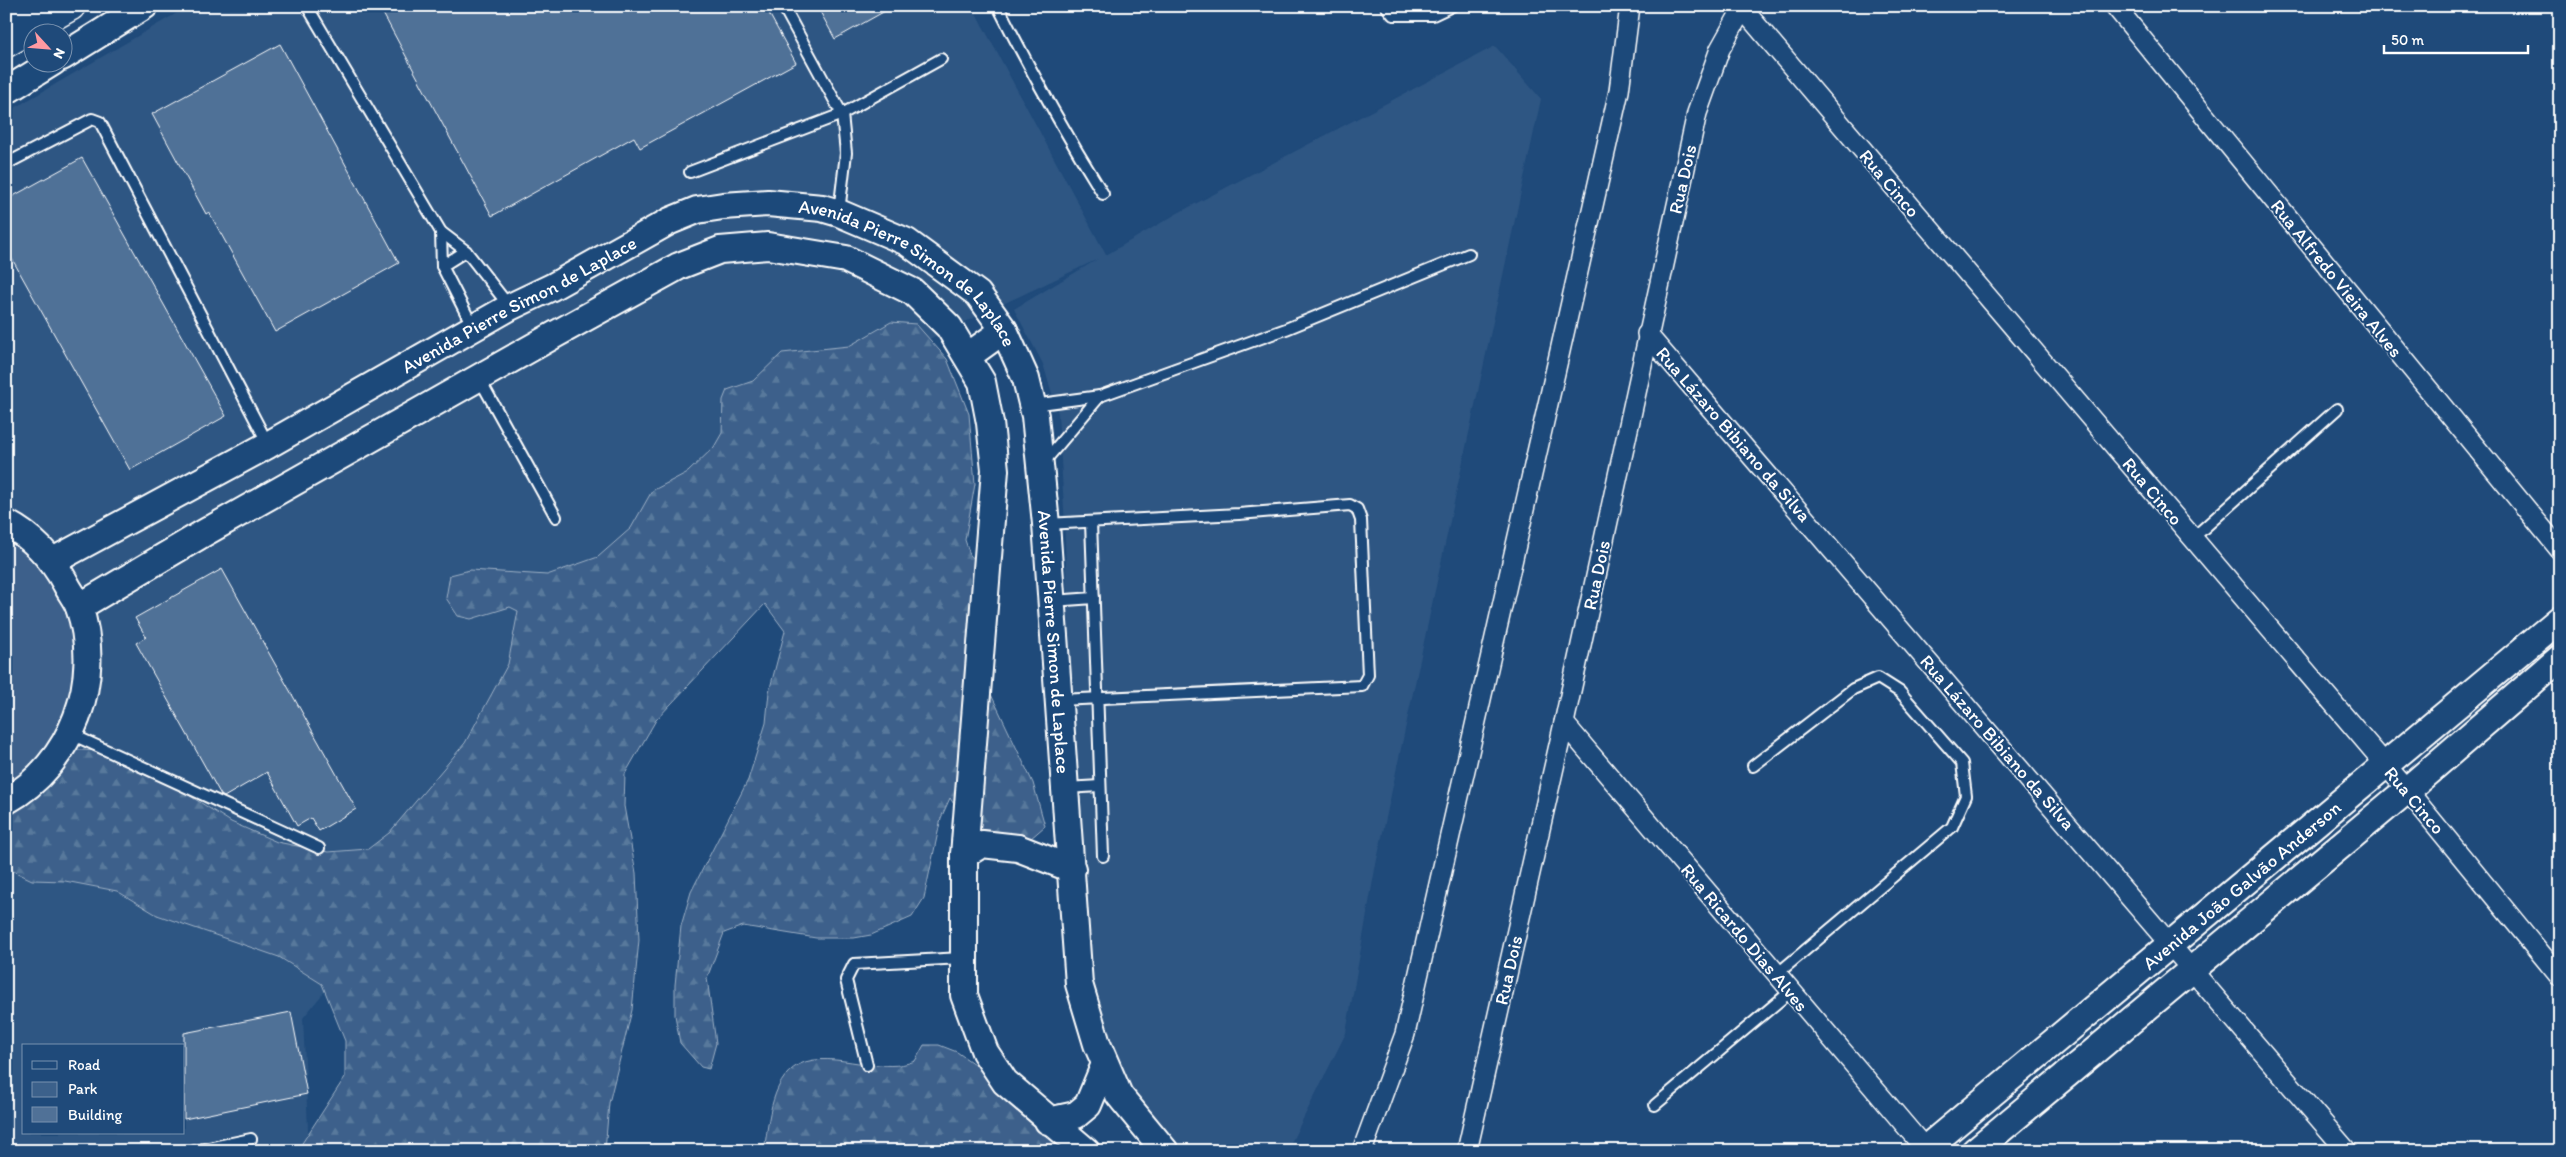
<svg xmlns="http://www.w3.org/2000/svg" width="2566" height="1157" viewBox="0 0 2566 1157" font-family="Itim,sans-serif">
	<defs>
		<pattern id="forest-firs" width="22" height="20" patternUnits="userSpaceOnUse" patternTransform="scale(1.25)"><rect width="22" height="20" fill="#3c618b"/><path d="M5 1l3.5 6h-7zM16 11l3.5 6h-7z" fill="#59799c"/></pattern>
	</defs>
	<rect width="100%" height="100%" fill="#1f4a7a"/>
	<filter id="ink" filterUnits="userSpaceOnUse"><feTurbulence type="fractalNoise" baseFrequency=".02" numOctaves="2"/><feDisplacementMap in="SourceGraphic" scale="10" xChannelSelector="R" yChannelSelector="G"/><feConvolveMatrix kernelMatrix="1 2 1 2 8 2 1 2 1" color-interpolation-filters="sRGB"/></filter>
	<g filter="url(#ink)">
		<path fill="#2e5683" fill-rule="evenodd" d="M189 6H972L1106 255 1178 213 1495 46 1541 99 1375 869 1346 1033 1287 1151H1181L1173 1145 1132 1090 1100 1039 1076 878 1064 508 1058 413 1043 364 1014 309 1098 259 809 396 303 1018 309 1151H6V113ZM24 1046H184V1133H24Z"/>
		<g fill="url(#forest-firs)" stroke="#9eb0c5">
			<polygon points="891,322 916,324 947,359 969,414 975,484 965,540 970,555 984,567 988,688 1033,783 1045,826 1030,839 991,840 966,823 950,798 941,818 924,898 912,917 871,935 854,938 816,938 743,926 724,933 707,978 716,1043 709,1069 701,1067 680,1043 675,1015 675,985 681,926 691,892 748,780 766,723 769,692 785,631 765,604 656,720 625,774 624,806 636,873 639,940 632,1010 609,1103 605,1151 297,1151 345,1077 345,1041 322,984 279,957 157,915 117,891 65,881 32,880 11,870 6,861 6,776 59,749 103,751 176,787 231,822 277,842 328,852 368,849 389,833 465,743 508,664 518,611 510,607 471,619 458,616 446,598 450,575 470,570 547,575 598,557 631,528 652,491 688,472 714,447 722,433 723,400 727,390 753,381 782,353 849,346"/>
			<path d="M924 1045H939L957 1052 1098 1151H764C769 1121 771 1073 805 1062 824 1056 848 1062 866 1064 885 1065 897 1068 915 1061Z"/>
		</g>
		<polygon fill="#3c618b" stroke="#9eb0c5" points="6,535 45,570 69,615 77,664 69,713 45,757 6,792"/>
		<g fill="#507197" stroke="#fff">
			<polygon points="379,6 765,6 796,63 640,148 634,137 492,216"/>
			<polygon points="817,6 894,6 835,39"/>
			<polygon points="280,44 399,263 275,332 209,212 206,214 152,114"/>
			<polygon points="82,158 226,416 130,470 6,248 6,200"/>
			<polygon points="222,569 356,809 319,831 311,818 297,826 267,772 224,797 221,795 136,643 146,637 135,618"/>
			<polygon points="291,1012 307,1094 184,1119 184,1033"/>
		</g>
		<g fill="none" stroke-linecap="round" stroke-linejoin="round">
			<defs>
				<g id="lane">
					<polyline points="307,6 441,232 466,251 509,306"/>
					<polyline points="783,6 842,114 846,153 839,212"/>
					<path d="M998 6C1030 70 1065 133 1103 194"/>
					<polyline points="1386,6 1393,15 1433,15 1452,6"/>
					<polyline points="6,164 92,119 100,122 268,444"/>
					<polyline points="690,172 842,114 941,59"/>
					<polyline points="441,232 442,266 473,327"/>
					<polyline points="442,266 466,251"/>
					<polyline points="479,378 556,517"/>
					<polyline points="1033,405 1100,396 1286,329 1469,254"/>
					<polyline points="1044,462 1100,396"/>
					<polyline points="1091,522 1103,856"/>
					<polyline points="1046,524 1239,514 1350,505 1357,509 1361,520 1368,675 1362,686 1059,700"/>
					<polyline points="2193,538 2337,409"/>
					<polyline points="1052,601 1094,598"/>
					<polyline points="71,734 319,848"/>
					<polyline points="1753,766 1853,689 1878,678 1900,692 1962,763 1966,796 1952,827 1777,974"/>
					<polyline points="1066,788 1100,786"/>
					<polyline points="867,1065 846,980 854,964 962,958"/>
					<polyline points="1655,1105 1791,991"/>
					<polyline points="194,1151 251,1139"/>
				</g>
				<g id="street">
					<polyline points="2115,6 2560,550"/>
					<polyline points="1742,8 2407,790 2560,977"/>
					<polyline points="1647,334 2347,1151"/>
					<polyline points="1564,723 1927,1151"/>
					<polyline points="1362,1151 1405,1034 1619,91 1630,6"/>
					<polyline points="1467,1151 1564,723 1697,113 1720,49 1744,6"/>
				</g>
				<g id="secondary">
					<polyline points="62,57 144,6"/>
					<polyline points="6,91 53,62"/>
					<polyline points="968,356 1004,330"/>
					<path d="M6 523C33 537 52 558 66 584 70 592 76 599 79 607 104 680 72 764 6 801"/>
					<path id="s1" d="M53 561 268 445 510 307 552 287 670 221 697 210 723 206 768 203 822 208 839 213 907 242 978 294 1004 330 1026 379 1035 416 1046 524 1079 984 1097 1044 1119 1095 1165 1151"/>
					<polyline points="79,607 204,533 556,334 679,266 720,250 768,246 846,259 913,292 949,327 982,382 990,423 995,470 964,855 964,995 985,1052 1005,1082 1086,1151"/>
					<polyline points="964,855 982,844 1018,848 1072,869"/>
					<polyline points="1048,1121 1076,1115 1088,1105 1105,1064"/>
					<path id="s2" d="M1923 1151 2560 619"/>
					<polyline points="1975,1151 2407,790 2560,658"/>
				</g>
				<g id="highway">
					<polyline points="6,17 27,6"/>
					<polyline points="6,43 71,6"/>
				</g>
			</defs>
			<use href="#lane" stroke="#fff" stroke-width="14"/>
			<use href="#street" stroke="#fff" stroke-width="22"/>
			<use href="#secondary" stroke="#fff" stroke-width="30"/>
			<use href="#highway" stroke="#fff" stroke-width="31"/>
			<use href="#lane" stroke="#1f4a7a" stroke-width="10"/>
			<use href="#street" stroke="#1f4a7a" stroke-width="19"/>
			<use href="#secondary" stroke="#1f4a7a" stroke-width="26"/>
			<use href="#highway" stroke="#1f4a7a" stroke-width="28"/>
		</g>
	</g>
	<g text-anchor="middle" stroke-width="4" stroke-linejoin="round" paint-order="stroke">
		<g font-size="19" fill="#fff" stroke="#1f4a7a">
			<text transform="translate(1682 179) rotate(-77)" y="7">Rua Dois</text>
			<text transform="translate(1890 183) rotate(50)" y="7">Rua Cinco</text>
			<text transform="translate(2337 278) rotate(51)" y="7">Rua Alfredo Vieira Alves</text>
			<text dy="7" stroke="none"><textPath href="#s1" startOffset="968">Avenida Pierre Simon de Laplace</textPath></text>
			<text dy="7" stroke="none"><textPath href="#s1" startOffset="532">Avenida Pierre Simon de Laplace</textPath></text>
			<text transform="translate(1734 434) rotate(49)" y="7">Rua Lázaro Bibiano da Silva</text>
			<text transform="translate(2153 491) rotate(50)" y="7">Rua Cinco</text>
			<text transform="translate(1596 575) rotate(-78)" y="7">Rua Dois</text>
			<text dy="7" stroke="none"><textPath href="#s1" startOffset="1402">Avenida Pierre Simon de Laplace</textPath></text>
			<text transform="translate(1998 742) rotate(49)" y="7">Rua Lázaro Bibiano da Silva</text>
			<text transform="translate(2415 800) rotate(50)" y="7">Rua Cinco</text>
			<text dy="7" stroke="none"><textPath href="#s2" startOffset="415">Avenida João Galvão Anderson</textPath></text>
			<text transform="translate(1745 937) rotate(50)" y="7">Rua Ricardo Dias Alves</text>
			<text transform="translate(1508 970) rotate(-77)" y="7">Rua Dois</text>
		</g>
	</g>
	<rect width="2566" height="1157" fill="none" stroke="#1f4a7a" stroke-width="25"/>
	<rect x="12" y="12" width="2541" height="1132" fill="none" stroke="#fff" stroke-width="2" filter="url(#ink)"/>
	<rect x="22" y="1044" width="162" height="90" fill="#1f4a7a" stroke="#7992af"/>
	<rect x="32" y="1061" width="25" height="8" fill="#1f4a7a" stroke="#7992af"/>
	<text x="68" y="1070" font-size="15" fill="#ffffff">Road</text>
	<rect x="32" y="1082" width="25" height="15" fill="#3c618b" stroke="#7992af"/>
	<text x="68" y="1094" font-size="15" fill="#ffffff">Park</text>
	<rect x="32" y="1107" width="25" height="15" fill="#507197" stroke="#7992af"/>
	<text x="68" y="1120" font-size="15" fill="#ffffff">Building</text>
	<g transform="translate(48 48) rotate(116)"><circle r="24" fill="#1f4a7a" stroke="#7992af"/>
	<path d="M0-4L9 19L0 12L-9 19Z" fill="#ff9aa2"/>
	<text y="-8" font-size="14" font-weight="bold" text-anchor="middle" fill="#ffffff">N</text>
	</g>
	<path d="M2384 45v8h144v-8" fill="none" stroke="#ffffff" stroke-width="2.5"/>
	<text x="2391" y="45" font-size="15" fill="#ffffff" stroke="#1f4a7a" stroke-width="4" paint-order="stroke">50 m</text>
</svg>
